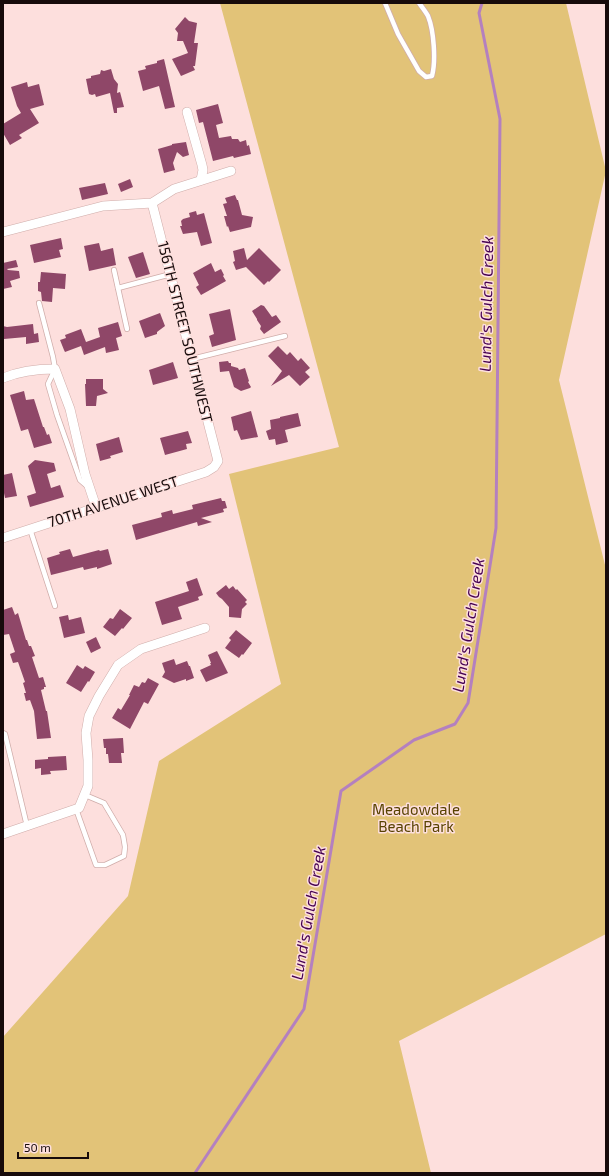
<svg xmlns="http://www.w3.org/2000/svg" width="609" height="1176" viewBox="0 0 609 1176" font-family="'Exo 2',sans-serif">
	<rect width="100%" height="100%" fill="#fddfdd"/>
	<polygon fill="#e2c378" points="220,3 566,3 606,171 559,380 606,569 606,934 399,1041 431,1173 3,1173 3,1037 128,896 159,761 281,684 229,474 339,447"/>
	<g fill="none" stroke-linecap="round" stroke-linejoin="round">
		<polyline stroke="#b480bf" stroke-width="3" points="195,1173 304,1009 341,791 414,740 455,724 468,703 496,528 500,119 479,13 482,3"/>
	</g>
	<g fill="#8f4768">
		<polygon points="185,17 189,21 197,23 194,43 198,43 195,66 193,66 195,70 181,76 172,59 188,53 183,41 177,41 178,33 175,29"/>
		<polygon points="164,59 175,107 165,109 159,86 143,91 138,71 146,69 145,66 157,63 157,61"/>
		<polygon points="111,69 114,79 118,84 117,93 120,92 124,107 117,108 117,113 114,113 110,93 96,97 95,94 92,95 89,94 86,79 91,78 91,76 100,74 101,70 104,71"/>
		<polygon points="27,82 28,87 39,84 44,105 30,109 39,123 19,135 22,138 10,145 3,133 3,124 21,113 17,106 11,87"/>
		<polygon points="218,104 223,123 216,125 219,138 231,136 232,139 238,139 240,142 246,140 247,146 249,145 251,154 234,158 233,156 213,161 203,122 199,123 196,110"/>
		<polygon points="186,142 189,155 183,157 177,152 173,163 175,170 164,173 158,149 172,145 172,144"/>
		<polygon points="130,179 133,187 121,192 118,184"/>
		<polygon points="105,183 108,194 82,200 79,188"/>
		<polygon points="235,195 237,200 238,200 242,215 253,217 251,227 230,232 228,226 227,227 224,216 227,216 223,204 227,203 225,198"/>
		<polygon points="196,211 197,215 204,213 212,243 201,246 197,232 183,234 180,226 182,226 181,221 183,219 190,217 189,213"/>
		<polygon points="61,238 63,249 59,250 61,257 34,263 30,245"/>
		<polygon points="99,243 101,251 113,248 116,265 89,271 84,246"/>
		<polygon points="244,248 247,260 259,248 281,270 269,282 268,281 264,285 246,267 236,270 233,262 235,261 233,251"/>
		<polygon points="143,252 150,274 136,278 128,257"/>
		<polygon points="16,260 18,267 7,269 8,270 19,271 20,278 10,281 12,287 3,289 3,263"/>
		<polygon points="211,263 215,272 221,269 224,275 223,276 226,281 201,295 196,287 199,285 193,273"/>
		<polygon points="41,272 66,274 65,289 53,288 52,302 42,301 41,292 38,291 38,282 40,282"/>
		<polygon points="261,305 264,306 272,317 276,315 281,322 264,334 260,329 261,326 257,320 257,319 252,311"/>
		<polygon points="230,309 236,340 212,347 209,336 214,334 209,314"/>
		<polygon points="160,313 165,326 157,332 157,334 145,338 139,321"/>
		<polygon points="118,322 122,336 116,338 119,350 106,353 105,347 84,355 81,346 65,352 64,350 60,340 66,338 65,335 81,329 86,342 100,337 98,328"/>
		<polygon points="33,324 34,334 38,333 39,342 26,344 26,337 4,339 3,326 7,327"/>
		<polygon points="278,346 287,355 290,352 298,361 301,358 310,368 305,372 310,377 300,386 289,375 271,386 282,371 268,356"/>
		<polygon points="228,361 229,363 231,363 231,366 238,368 239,370 245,368 249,381 248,382 251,387 250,388 241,391 234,387 229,371 220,372 219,362"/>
		<polygon points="173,362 178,378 153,385 149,370"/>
		<polygon points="86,379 103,379 103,389 108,393 97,396 96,406 86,406 85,384 86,384"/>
		<polygon points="24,391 26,400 34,399 43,427 44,427 47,435 49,434 52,443 34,448 28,429 21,431 10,395"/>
		<polygon points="251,411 258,437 241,440 237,430 234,431 231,417"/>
		<polygon points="298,413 301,426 285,430 288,442 276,445 275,439 269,440 266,431 271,429 270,420 280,418 280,417"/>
		<polygon points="188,431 192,443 186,444 187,449 165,455 160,438"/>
		<polygon points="119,437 123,452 110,456 111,458 100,461 96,444"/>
		<polygon points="35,460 54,463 56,471 47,474 51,488 60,485 64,497 30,507 27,496 36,493 28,466"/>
		<polygon points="12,473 17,496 5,498 3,488 3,475"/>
		<polygon points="221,498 222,501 225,501 227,508 223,509 224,512 201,518 212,522 198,526 197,522 136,540 132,525 162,517 161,513 172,510 173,514 193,509 192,505"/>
		<polygon points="70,549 73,557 99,550 100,551 108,549 112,564 97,569 97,567 84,570 83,567 51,575 47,558 60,554 59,552"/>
		<polygon points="197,578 203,595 198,597 199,600 178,607 182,619 162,625 155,602 189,591 186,582"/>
		<polygon points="226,585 229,589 233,586 236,590 237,589 247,600 245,602 247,604 242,609 241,618 229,617 229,607 222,599 219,597 216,593"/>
		<polygon points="12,607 15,615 18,613 26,640 27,640 29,646 31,646 35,656 32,657 39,678 43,677 46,687 44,687 44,689 41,690 46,711 47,711 51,738 37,739 34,711 30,700 26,701 24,693 26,693 23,683 25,682 18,662 13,663 10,654 15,652 9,634 3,635 3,610"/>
		<polygon points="120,609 132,618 123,629 122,628 115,636 103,627 110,618 113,619"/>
		<polygon points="68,615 69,620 81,617 85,633 64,638 59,617"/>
		<polygon points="236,630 252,643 243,655 242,654 239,658 225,648 231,640 229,638"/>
		<polygon points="96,637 101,648 91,653 86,642"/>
		<polygon points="217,651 228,673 206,682 200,670 211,665 210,663 211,663 208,655"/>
		<polygon points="174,659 176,665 187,661 189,666 190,666 194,678 186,681 186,679 174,683 162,677 165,672 162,663"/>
		<polygon points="77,665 83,669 85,666 95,672 89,682 88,681 81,692 66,683"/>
		<polygon points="148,678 159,684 148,704 144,702 130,729 112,718 118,708 121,710 130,695 129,695 134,685 139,687 142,682 145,683"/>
		<polygon points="123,738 124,753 121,753 122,763 109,763 108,754 106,754 106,748 104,748 103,739"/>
		<polygon points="66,756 67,770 50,771 51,774 41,775 41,768 35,769 35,760 48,759 48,757"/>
	</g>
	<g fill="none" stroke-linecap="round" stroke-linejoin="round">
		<defs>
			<g id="lane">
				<path d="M385 3 398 34 419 71 426 77 432 76C436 61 434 31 428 16 426 12 422 7 419 3"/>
				<polyline points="114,270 127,329"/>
				<polyline points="118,288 171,274"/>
				<polyline points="39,303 53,357 55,369 48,384 57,415 80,480 87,486"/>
				<polyline points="192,359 285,336"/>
				<polyline points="30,529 55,606"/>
				<polyline points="3,733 5,734 27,826"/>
				<polyline points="76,809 96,865 105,865 124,856 125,847 123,835 104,803 85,795"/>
			</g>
			<g id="street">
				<polyline points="187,112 202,165 203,170 201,180"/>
				<polyline points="3,232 103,206 152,203 174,189 231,171"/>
				<path d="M3 378C20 371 37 369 55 369L70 409 85 474 96 507"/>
				<polyline points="3,538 206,472 214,467 218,461 152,203"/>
				<polyline points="3,834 79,808 88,786 88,760 86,733 89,716 99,696 118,665 141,649 205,628"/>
			</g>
		</defs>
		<use href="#lane" stroke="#d0adaa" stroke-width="6"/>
		<use href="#street" stroke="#d0adaa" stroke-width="10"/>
		<use href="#lane" stroke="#fff" stroke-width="4.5"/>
		<use href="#street" stroke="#fff" stroke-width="9"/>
	</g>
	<g text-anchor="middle" stroke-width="3" stroke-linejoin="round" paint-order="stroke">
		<g font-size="15" fill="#170b0b" stroke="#fddfdd">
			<text transform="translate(185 332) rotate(76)" y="5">156TH STREET SOUTHWEST</text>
			<text transform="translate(113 502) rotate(-18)" y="5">70TH AVENUE WEST</text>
		</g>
		<g font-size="15" fill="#584200" stroke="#fddfdd">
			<text x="416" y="815">Meadowdale<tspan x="416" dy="17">Beach Park</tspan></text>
		</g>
		<g font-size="16" font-style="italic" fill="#450051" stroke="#fddfdd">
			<text transform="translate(486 304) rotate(-89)" y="6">Lund's Gulch Creek</text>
			<text transform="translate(468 625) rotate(-81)" y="6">Lund's Gulch Creek</text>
			<text transform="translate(308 913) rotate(-80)" y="6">Lund's Gulch Creek</text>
		</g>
	</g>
	<rect width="609" height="1176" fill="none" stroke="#170b0b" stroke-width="8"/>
	<path d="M18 1152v6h70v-6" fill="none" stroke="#170b0b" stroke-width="2"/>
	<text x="24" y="1152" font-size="12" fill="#170b0b" stroke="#fddfdd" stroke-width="3" paint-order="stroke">50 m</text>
</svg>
